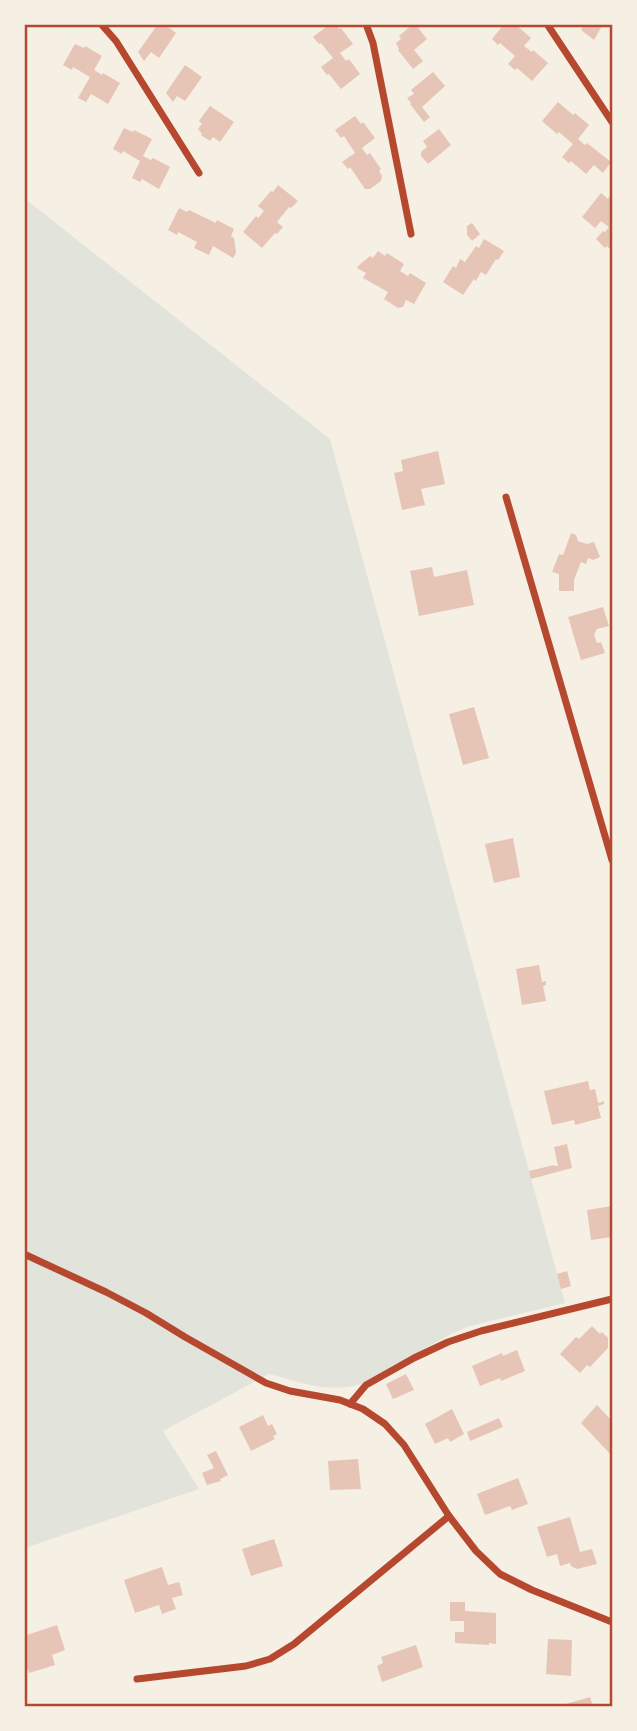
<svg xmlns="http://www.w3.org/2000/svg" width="637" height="1731" viewBox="0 0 637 1731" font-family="'Roboto Serif',serif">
	<rect width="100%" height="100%" fill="#f6efe4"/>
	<path fill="#e2e4dc" d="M24 198 330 439 565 1303 470 1326 451 1334 361 1384C330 1394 299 1382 269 1374L163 1431 199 1489 25 1548Z"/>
	<g fill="#e6c5b7">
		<polygon points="158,24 164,24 176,33 159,58 151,52 144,61 138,52"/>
		<polygon points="330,24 335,24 339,29 341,28 353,44 340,53 346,61 349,59 360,74 341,89 329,74 327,75 321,67 333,58 321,43 319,44 313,37"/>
		<polygon points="413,24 415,24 427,39 414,50 423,61 413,69 398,50 399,49 396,43 401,39 399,36"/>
		<polygon points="504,24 511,24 514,27 516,25 531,38 524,46 532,52 533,50 548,63 532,81 517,68 515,70 508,64 515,56 500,43 498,45 492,39"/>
		<polygon points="585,24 603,24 594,40 581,30"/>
		<polygon points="75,44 84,48 85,46 102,56 94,70 102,75 103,73 120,83 108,104 91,94 86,102 78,98 90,77 73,67 72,70 63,65"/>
		<polygon points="185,65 202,77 185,101 177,96 173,102 166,93"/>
		<polygon points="433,72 445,86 422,107 430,117 424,122 410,104 411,103 407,98 414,94 411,90"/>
		<polygon points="558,102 573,115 575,113 589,125 578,139 585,145 587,143 611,162 603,173 594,165 586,174 571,161 569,163 562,157 573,144 559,132 557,134 542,121"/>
		<polygon points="210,106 234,122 220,142 213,137 210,141 201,135 202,134 198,129 202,124 199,121"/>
		<polygon points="355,116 361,124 363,122 375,138 362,148 367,155 370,153 381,169 379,171 382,176 381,181 370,189 365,189 350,167 348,169 342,162 355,153 344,136 341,138 335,130"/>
		<polygon points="124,128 133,132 134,130 152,139 143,156 151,160 153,158 170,167 159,189 142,179 140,182 132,178 140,161 123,151 122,154 113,149"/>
		<polygon points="439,129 451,145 428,164 421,156 421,152 427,147 423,141"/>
		<polygon points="278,185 298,201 291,208 289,207 277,222 283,227 277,234 275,233 262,248 243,232 256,216 258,218 264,211 258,206 271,191 273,192"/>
		<polygon points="601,193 608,199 610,196 612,199 612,251 607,246 605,248 596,239 603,231 605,232 609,227 601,221 595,228 582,217"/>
		<polygon points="179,208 187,212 189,210 216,223 217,220 234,229 231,236 234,238 236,253 233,258 213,246 209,255 194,248 197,242 178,232 177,235 168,230"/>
		<polygon points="472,223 480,234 472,241 467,235 467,226"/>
		<polygon points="484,239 504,251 498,260 496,259 486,275 481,272 476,281 474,279 463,295 443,282 453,266 456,268 460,259 465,262 476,246 479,248"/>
		<polygon points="378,251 385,256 387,253 404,264 400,271 408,276 410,273 426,283 414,304 406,300 403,307 398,308 384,299 388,292 363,278 366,273 357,268 358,266 370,256 373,258"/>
		<polygon points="438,451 445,484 421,489 425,505 402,510 394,473 403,471 401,460"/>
		<polygon points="571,533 576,535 578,541 587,544 594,542 600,557 593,560 588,558 586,564 581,562 574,580 574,591 559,591 559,574 552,572 559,554 563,555"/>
		<polygon points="432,567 434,577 467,570 474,605 419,616 410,571"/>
		<polygon points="603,607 609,626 597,629 594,635 597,643 601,642 605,653 581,660 568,617"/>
		<polygon points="474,707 489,758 463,765 449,714"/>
		<polygon points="513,838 520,877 494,883 485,844"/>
		<polygon points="539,965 542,982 546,981 546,985 543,986 546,1001 522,1005 516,969"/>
		<polygon points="588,1081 590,1090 595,1089 598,1103 604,1101 604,1104 598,1106 601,1118 575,1125 574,1120 552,1125 544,1091"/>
		<polygon points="567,1144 572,1168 531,1179 529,1171 554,1165 555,1166 558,1166 554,1147"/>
		<polygon points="612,1206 612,1237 591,1240 587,1210"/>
		<polygon points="567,1271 571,1286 561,1289 557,1274"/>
		<polygon points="592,1326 600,1334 602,1332 608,1338 608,1348 590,1367 587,1365 580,1373 560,1354 576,1337 579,1339"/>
		<polygon points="517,1350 525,1371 501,1381 500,1378 480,1386 472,1366 502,1353 503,1356"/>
		<polygon points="406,1374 414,1390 393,1399 386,1384"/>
		<polygon points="597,1405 612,1421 611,1424 612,1426 612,1456 581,1423"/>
		<polygon points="452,1409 464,1434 450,1442 448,1438 435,1444 425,1424"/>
		<polygon points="263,1415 268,1426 272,1424 277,1434 273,1436 275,1439 251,1451 239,1427"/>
		<polygon points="499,1418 503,1427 470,1441 467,1432"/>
		<polygon points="216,1451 228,1475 220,1479 221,1481 207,1485 202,1473 214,1468 207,1455"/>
		<polygon points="358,1459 361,1489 330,1490 328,1461"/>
		<polygon points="518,1478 528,1504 512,1510 510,1506 485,1515 477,1494"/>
		<polygon points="570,1517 580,1552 592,1549 597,1564 577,1569 571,1566 570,1563 560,1566 557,1554 547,1557 537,1527"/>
		<polygon points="274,1539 283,1566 251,1576 242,1549"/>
		<polygon points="162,1567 168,1585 179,1582 183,1595 172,1598 176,1609 162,1614 159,1605 135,1613 124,1580"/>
		<polygon points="450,1602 465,1602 465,1611 496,1613 496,1644 489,1643 489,1645 455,1643 455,1632 464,1632 464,1621 450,1621"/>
		<polygon points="57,1625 65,1650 52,1655 55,1665 29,1673 24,1659 24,1636"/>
		<polygon points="548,1639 572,1640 571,1676 546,1674"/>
		<polygon points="416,1645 423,1667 382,1682 377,1666 383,1663 381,1657"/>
		<polygon points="590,1697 593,1706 559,1706"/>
	</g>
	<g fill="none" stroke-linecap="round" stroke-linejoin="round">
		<g stroke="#b5482f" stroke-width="7">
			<polyline points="101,24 116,41 199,173"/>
			<polyline points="366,24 373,43 411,234"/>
			<polyline points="547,24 612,122"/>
			<polyline points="506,497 612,860"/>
			<polyline points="24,1254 106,1292 146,1313 185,1337 266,1383 290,1391 340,1400 363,1409 385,1424 404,1445 449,1516 476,1551 500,1574 532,1590 612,1622"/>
			<polyline points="350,1404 366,1385 414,1358 448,1342 481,1331 612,1299"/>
			<polyline points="137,1679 246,1666 270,1659 294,1644 449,1516"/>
		</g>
	</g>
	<rect width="637" height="1731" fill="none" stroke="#f6efe4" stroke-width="52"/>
	<rect x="26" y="26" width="585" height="1679" fill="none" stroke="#b5482f" stroke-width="2.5"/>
</svg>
